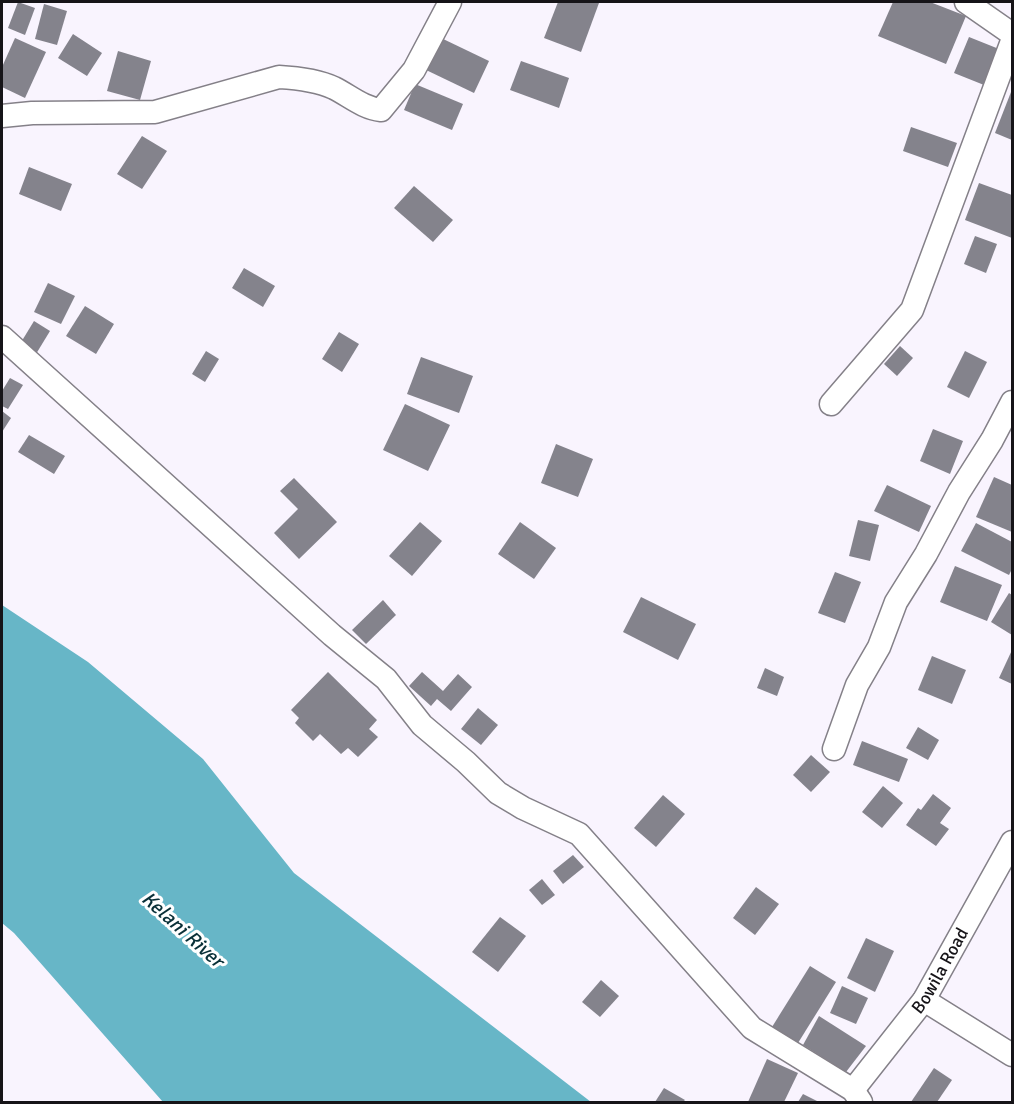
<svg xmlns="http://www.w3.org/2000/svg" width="1014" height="1104" viewBox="0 0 1014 1104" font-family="Signika,sans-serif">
	<rect width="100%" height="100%" fill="#f9f4fe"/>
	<polygon fill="#67b6c7" points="2,605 88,662 203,759 294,873 591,1102 163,1102 14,933 2,923"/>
	<g fill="#84838c">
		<polygon points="18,2 35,8 25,35 8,28"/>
		<polygon points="558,2 594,2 599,3 581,52 544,38"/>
		<polygon points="893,2 930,2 966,16 946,64 878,36"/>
		<polygon points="44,4 67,11 57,45 35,39"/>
		<polygon points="73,34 102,53 87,76 58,58"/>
		<polygon points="439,37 489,61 474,93 424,69"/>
		<polygon points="969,37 999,49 984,85 954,73"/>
		<polygon points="15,38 46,52 25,98 2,87 2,67"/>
		<polygon points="118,51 151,61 140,100 107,91"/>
		<polygon points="521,61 569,78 559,108 510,90"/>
		<polygon points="415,84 463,104 452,130 404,110"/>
		<polygon points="1011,92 1012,93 1012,140 995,133"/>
		<polygon points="911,127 957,143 948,167 903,151"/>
		<polygon points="142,136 167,151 142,189 117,174"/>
		<polygon points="29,167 72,184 61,211 19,194"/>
		<polygon points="979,183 1012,195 1012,238 965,220"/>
		<polygon points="414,186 453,220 433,242 394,208"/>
		<polygon points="975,236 997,244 986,273 964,264"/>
		<polygon points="244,268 275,286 263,307 232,288"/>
		<polygon points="48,283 75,296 61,324 34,312"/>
		<polygon points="85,306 114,324 96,354 66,336"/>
		<polygon points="34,321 50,331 36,354 20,344"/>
		<polygon points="339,332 359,344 342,372 322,359"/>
		<polygon points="900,346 913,358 897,376 884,364"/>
		<polygon points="206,351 219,359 205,382 192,374"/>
		<polygon points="965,351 987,362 969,398 947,387"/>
		<polygon points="421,357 473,376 459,413 407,394"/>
		<polygon points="10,378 23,385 8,409 2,406 2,391"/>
		<polygon points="405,404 450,425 428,471 383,450"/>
		<polygon points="2,411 11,418 2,432"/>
		<polygon points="933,429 963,441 950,474 920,461"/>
		<polygon points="29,435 65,456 54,474 18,452"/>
		<polygon points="556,444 593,459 578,497 541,483"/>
		<polygon points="994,477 1012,485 1012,532 976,517"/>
		<polygon points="294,478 337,522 299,559 274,533 298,509 280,491"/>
		<polygon points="887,485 931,506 919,532 874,511"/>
		<polygon points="858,520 879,525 870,561 849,556"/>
		<polygon points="420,522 442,541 412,576 389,556"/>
		<polygon points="520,522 556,548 534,579 498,554"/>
		<polygon points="976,523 1012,542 1012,569 1009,575 961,551"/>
		<polygon points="955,566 1002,585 987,621 940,602"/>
		<polygon points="835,572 861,582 845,623 818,613"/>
		<polygon points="1009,593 1012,595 1012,635 991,622"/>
		<polygon points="641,597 696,624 678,660 623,632"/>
		<polygon points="383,600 396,615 366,644 352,630"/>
		<polygon points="1012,650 1012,684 999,678"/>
		<polygon points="932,656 966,670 952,704 918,690"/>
		<polygon points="765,668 784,677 777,696 757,688"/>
		<polygon points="328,672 377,720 369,729 378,737 358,757 348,748 341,754 320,734 313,741 295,723 299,718 291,710"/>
		<polygon points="422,672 443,691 458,674 472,687 451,711 437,699 431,706 409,686"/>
		<polygon points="478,708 498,725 481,745 461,729"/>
		<polygon points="918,727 939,740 928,760 906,748"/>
		<polygon points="862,741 908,759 899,782 853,765"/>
		<polygon points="811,755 830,772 811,792 793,775"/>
		<polygon points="883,786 903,803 882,828 862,812"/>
		<polygon points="933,794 951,808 940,823 949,829 936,846 906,825 918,808 921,810"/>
		<polygon points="663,795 685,814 656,847 634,828"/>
		<polygon points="573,855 584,867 563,884 553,871"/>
		<polygon points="542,879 555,895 542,905 529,890"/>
		<polygon points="756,887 779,904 755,935 733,918"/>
		<polygon points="500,917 526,936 498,972 472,952"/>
		<polygon points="866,938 894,951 875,992 847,978"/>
		<polygon points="810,966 836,982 798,1043 772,1027"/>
		<polygon points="601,980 619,996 600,1017 582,1002"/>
		<polygon points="842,986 868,998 856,1024 830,1013"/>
		<polygon points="819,1016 866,1046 846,1072 803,1045"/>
		<polygon points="767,1059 798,1073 784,1102 748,1102"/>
		<polygon points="934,1068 952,1080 937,1102 911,1102"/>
		<polygon points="664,1088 685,1100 683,1102 655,1102"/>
		<polygon points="803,1094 819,1102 798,1102"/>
	</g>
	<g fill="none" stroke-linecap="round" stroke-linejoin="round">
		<defs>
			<g id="minor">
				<polyline points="966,2 1012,34"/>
				<path d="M2 116 32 113 155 112 279 77C297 78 317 80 334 88 350 96 363 108 381 110L414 70 450 2"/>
				<polyline points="2,337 332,635 386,679 422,725 466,762 498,793 523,808 579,834 752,1028 853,1090 861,1102"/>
				<polyline points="831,404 912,310 1012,41"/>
				<polyline points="834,749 857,685 879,647 896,602 926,554 959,492 992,440 1012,402"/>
				<polyline points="924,1000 1012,1055"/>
				<path id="s1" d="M853 1090 924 1000 1012 842"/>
			</g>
		</defs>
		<use href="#minor" stroke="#848088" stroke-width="25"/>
		<use href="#minor" stroke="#fff" stroke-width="22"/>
	</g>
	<g text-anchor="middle" stroke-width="6" stroke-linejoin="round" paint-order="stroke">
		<g font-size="18" fill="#161418" stroke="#fff">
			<text dy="6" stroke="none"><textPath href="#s1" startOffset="148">Bowila Road</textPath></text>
		</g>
		<g font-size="20" font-style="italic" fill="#093038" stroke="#fff">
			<text transform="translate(183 929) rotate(42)" y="7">Kelani River</text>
		</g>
	</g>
	<rect width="1014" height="1104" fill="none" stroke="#161418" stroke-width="6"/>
</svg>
